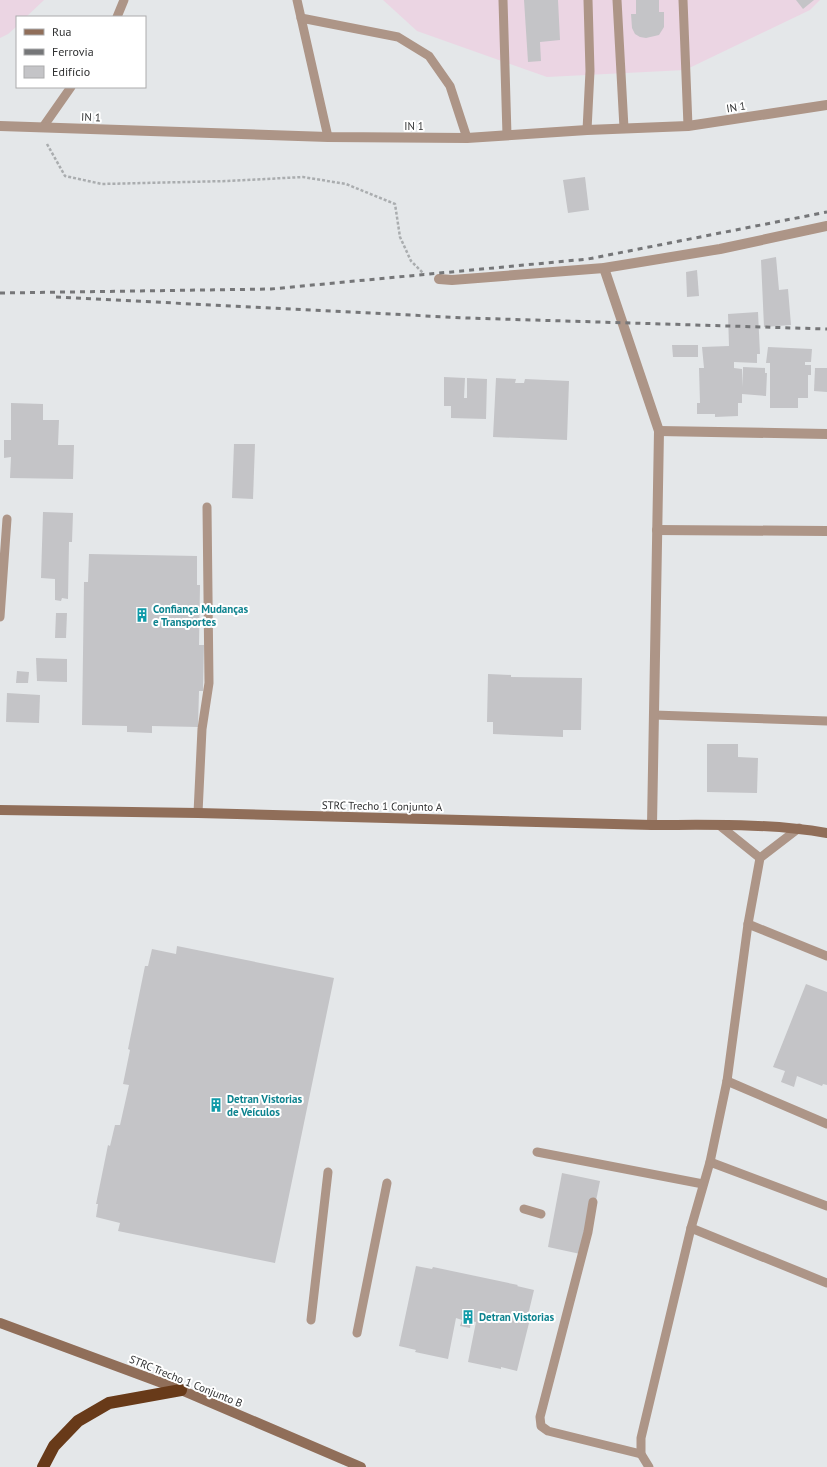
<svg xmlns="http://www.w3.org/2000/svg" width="827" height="1467" viewBox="0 0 827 1467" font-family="'PT Sans',sans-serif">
	<rect width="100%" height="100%" fill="#e4e7e9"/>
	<g fill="#ebd5e3">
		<polygon points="0,0 44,0 26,17 17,17 17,26 8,34 0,38"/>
		<polygon points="383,0 820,0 810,10 685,70 547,77 417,31"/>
	</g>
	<g fill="#c4c4c7">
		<polygon points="524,0 558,0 560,40 540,42 541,61 528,62"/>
		<polygon points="636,0 659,0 659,12 664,12 664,27 659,35 646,38 640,37 635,34 632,28 631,14 636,14"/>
		<polygon points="796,0 814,0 803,9"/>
		<polygon points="585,177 589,210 568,213 563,180"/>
		<polygon points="776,257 779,290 788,289 791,325 764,327 761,260"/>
		<polygon points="697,270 699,296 687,297 686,272"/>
		<polygon points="758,312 760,354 757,354 757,363 734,362 734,368 742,369 743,387 743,367 765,368 765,373 767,373 766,396 742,394 742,403 738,403 738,416 715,417 715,414 697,414 697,403 700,403 699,368 704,368 702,347 729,346 728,314"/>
		<polygon points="672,345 698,345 698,357 673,357"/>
		<polygon points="768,347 812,349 811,362 805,362 805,365 811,365 811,375 808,375 808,398 798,398 798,408 770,408 770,363 766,363"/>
		<polygon points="815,368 827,368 827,392 814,391"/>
		<polygon points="444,377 465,378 464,398 467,398 467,378 487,379 486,419 451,418 451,406 444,406"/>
		<polygon points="496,378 516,379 515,383 524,383 525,379 569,381 567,440 493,437"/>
		<polygon points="11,403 43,404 43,420 59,420 58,445 74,445 73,479 10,478 11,457 4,458 4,440 11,440"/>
		<polygon points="234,444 255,444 253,499 232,498"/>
		<polygon points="43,512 73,513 72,542 69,542 68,599 62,598 61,601 55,600 55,579 41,578"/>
		<polygon points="89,554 197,556 197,585 200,585 199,645 204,645 203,691 199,691 198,727 152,726 152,733 127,732 127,726 82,725 84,582 88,582"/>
		<polygon points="56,613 67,613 66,638 55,638"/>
		<polygon points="36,658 67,659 67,682 37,681"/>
		<polygon points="17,671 29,672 28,683 16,683"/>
		<polygon points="488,674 511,675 511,677 582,678 581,730 563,730 563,737 493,734 493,722 487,722"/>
		<polygon points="7,693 40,695 39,723 6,722"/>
		<polygon points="707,744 738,744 738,757 758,758 757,793 707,792"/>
		<polygon points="177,946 334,978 275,1263 118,1231 120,1223 96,1217 98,1204 96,1204 108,1145 110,1146 115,1125 120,1125 129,1085 123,1084 130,1050 128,1049 145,966 148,966 152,949 176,954"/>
		<polygon points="806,984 827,992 827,1085 823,1084 822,1086 797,1076 794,1087 781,1082 785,1071 773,1067"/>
		<polygon points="562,1173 600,1181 585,1255 548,1247"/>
		<polygon points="416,1266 432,1269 433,1267 518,1285 517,1286 534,1290 528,1315 531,1315 517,1371 501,1367 501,1369 468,1362 476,1322 471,1321 470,1328 460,1326 462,1320 456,1318 448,1359 415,1352 416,1350 399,1346"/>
	</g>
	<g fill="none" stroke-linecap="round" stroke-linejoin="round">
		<polyline stroke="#aaadaf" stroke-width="2.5" stroke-dasharray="3 2" stroke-linecap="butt" points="47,144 65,176 102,184 228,181 303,177 346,184 395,204 400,237 411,261 424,274"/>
		<g stroke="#ad9587" stroke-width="9">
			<polyline points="297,0 328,137"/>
			<polyline points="503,0 507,135"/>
			<polyline points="617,0 624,128"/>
			<polyline points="683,0 688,126"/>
			<polyline points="117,17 124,0"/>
			<polyline points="301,18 398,37 429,56 450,86 467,138"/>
			<polyline points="43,127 71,87"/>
			<polyline points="587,130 590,71 588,0"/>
			<polyline points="0,617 7,519"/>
			<polyline points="654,715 827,721"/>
			<polyline points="198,813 202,729 209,683 207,507"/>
			<polyline points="719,825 760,858"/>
			<polyline points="748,924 827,956"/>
			<polyline points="727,1081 827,1124"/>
			<polyline points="537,1152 703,1184"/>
			<polyline points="710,1162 827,1206"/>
			<polyline points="593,1202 588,1232 540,1417 541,1426 548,1431 641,1454"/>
			<polyline points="524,1209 541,1214"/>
			<polyline points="691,1228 827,1283"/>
			<polyline points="311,1320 328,1172"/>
			<polyline points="357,1333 387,1183"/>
			<polyline points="649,1467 641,1454 641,1438 691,1228 710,1162 727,1081 748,924 760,858 799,828"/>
		</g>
		<g stroke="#ad9587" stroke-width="10">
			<polyline points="604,268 659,431 652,825"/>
			<polyline points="439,279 452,280 604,268 720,249 827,226"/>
			<polyline points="659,431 827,434"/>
			<polyline points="657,530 827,531"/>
		</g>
		<polyline stroke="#ad9587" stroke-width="10" points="0,126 328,137 467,138 587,130 688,126 827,105"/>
		<g stroke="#906e59" stroke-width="10">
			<path d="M0 810 198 813 652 825C710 825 769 823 827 833"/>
			<polyline points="0,1323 181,1390 361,1467"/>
		</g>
		<polyline stroke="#683a19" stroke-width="12" points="43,1467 54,1446 78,1421 109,1403 181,1390"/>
		<g stroke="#757678" stroke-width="3" stroke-dasharray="5 5" stroke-linecap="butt">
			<polyline points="0,293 271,289 588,259 827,212"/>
			<polyline points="56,297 467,318 827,329"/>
		</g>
	</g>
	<defs>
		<symbol id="building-bare" viewBox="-9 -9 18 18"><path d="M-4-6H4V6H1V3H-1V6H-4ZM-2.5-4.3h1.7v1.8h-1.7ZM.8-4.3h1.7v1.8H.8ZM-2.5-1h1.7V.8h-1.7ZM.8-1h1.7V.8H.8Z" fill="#0f9aa8" stroke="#fff" stroke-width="2.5" paint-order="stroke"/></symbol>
	</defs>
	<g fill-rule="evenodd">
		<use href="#building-bare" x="132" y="605" width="20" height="20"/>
		<use href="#building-bare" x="206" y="1095" width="20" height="20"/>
		<use href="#building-bare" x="458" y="1307" width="20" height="20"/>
	</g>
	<g text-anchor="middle" stroke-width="4" stroke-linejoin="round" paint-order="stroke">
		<g font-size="11" fill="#2f3031" stroke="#fff">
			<text transform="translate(736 107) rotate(-9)" y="4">IN 1</text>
			<text transform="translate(91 117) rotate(2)" y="4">IN 1</text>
			<text x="414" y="130">IN 1</text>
			<text transform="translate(382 806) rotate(1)" y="4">STRC Trecho 1 Conjunto A</text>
			<text transform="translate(186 1381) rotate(22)" y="4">STRC Trecho 1 Conjunto B</text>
		</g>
		<g font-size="11" font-weight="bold" fill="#0d838f" stroke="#fff" text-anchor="start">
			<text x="153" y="613">Confiança Mudanças<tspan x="153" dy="13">e Transportes</tspan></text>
			<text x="227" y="1103">Detran Vistorias<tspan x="227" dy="13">de Veículos</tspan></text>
			<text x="479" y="1321">Detran Vistorias</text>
		</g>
	</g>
	<rect x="16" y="16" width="130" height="72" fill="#ffffff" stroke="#acacad"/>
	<rect x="24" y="29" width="20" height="6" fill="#906e59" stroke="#acacad"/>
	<text x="52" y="36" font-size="12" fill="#2f3031">Rua</text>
	<rect x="24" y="49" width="20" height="6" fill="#757678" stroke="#acacad"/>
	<text x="52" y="56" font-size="12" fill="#2f3031">Ferrovia</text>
	<rect x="24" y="66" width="20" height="12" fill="#c4c4c7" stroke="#acacad"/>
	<text x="52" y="76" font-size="12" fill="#2f3031">Edifício</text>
</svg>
